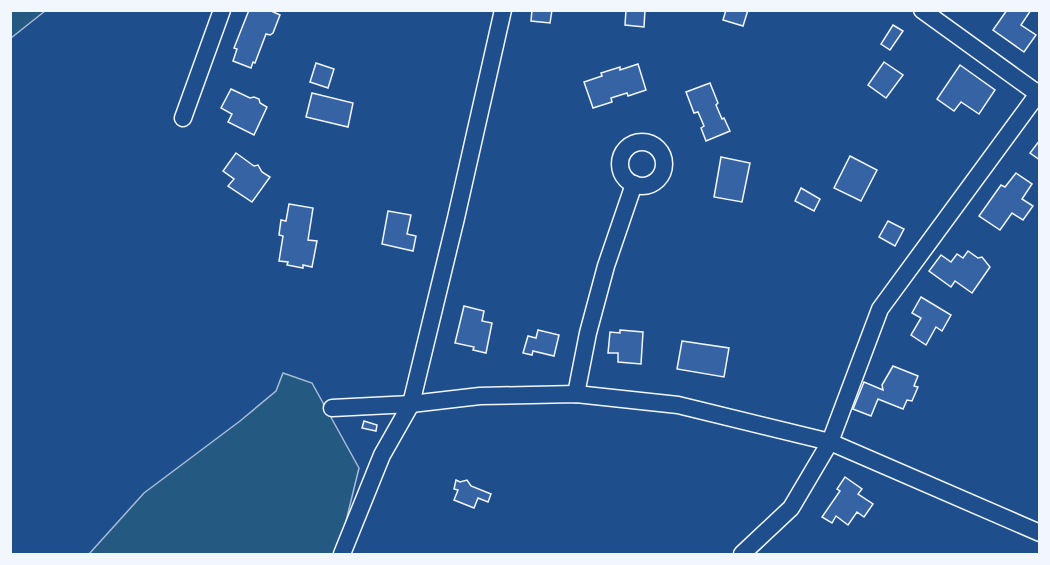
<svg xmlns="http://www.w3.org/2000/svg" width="1050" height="565" viewBox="0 0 1050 565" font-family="Mulish,sans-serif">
	<rect width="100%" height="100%" fill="#1f4e8c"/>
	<g fill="#245a82" stroke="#a8bbd7" stroke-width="1.5">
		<polygon points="11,10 45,10 45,11 11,38"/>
		<polygon points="283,373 312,383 359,468 338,554 89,554 144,493 240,421 276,391"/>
	</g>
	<g fill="#3563a3" stroke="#f2f6ff" stroke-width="1.5">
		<polygon points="249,10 269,10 280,15 273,33 270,35 266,34 255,63 253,62 251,68 233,61 237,49 234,48"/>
		<polygon points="532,10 552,10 550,23 531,21"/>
		<polygon points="626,10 645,10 644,27 625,25"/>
		<polygon points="726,10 748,10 743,26 723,20"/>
		<polygon points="1007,10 1031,10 1021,25 1036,35 1024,52 993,30"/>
		<polygon points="893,25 903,31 890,50 881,44"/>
		<polygon points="884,62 903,75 886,98 868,85"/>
		<polygon points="316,63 334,69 328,88 310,82"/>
		<polygon points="638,64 646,90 628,96 627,93 611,98 612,102 593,108 584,82 602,76 601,73 620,67 620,70"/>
		<polygon points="960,65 995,90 979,114 961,102 954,111 937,99"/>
		<polygon points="710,83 718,103 716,105 722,119 724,118 730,131 706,141 701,128 704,126 698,112 694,113 686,92"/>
		<polygon points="231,89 250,98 254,97 259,99 260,103 267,107 254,135 228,122 232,114 221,108"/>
		<polygon points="312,93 353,103 348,127 306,117"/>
		<polygon points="1040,140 1040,160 1030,153"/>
		<polygon points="236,153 254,166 258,165 262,172 270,177 252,202 228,186 234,179 223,171"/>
		<polygon points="850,156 877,170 861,201 834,188"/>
		<polygon points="721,157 750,163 742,202 714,197"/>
		<polygon points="1016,173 1032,184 1022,199 1033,206 1023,220 1012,213 1000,230 979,216 1001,185 1005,187"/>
		<polygon points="801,188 820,199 814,211 795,201"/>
		<polygon points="289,204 313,208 308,240 317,241 312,267 303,265 303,268 287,265 288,262 279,261 283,236 279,235 281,220 286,221"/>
		<polygon points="388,211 411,215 407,234 416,236 413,251 382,244"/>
		<polygon points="888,221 904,229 895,246 879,237"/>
		<polygon points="968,251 978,258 982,257 990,267 972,293 955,281 951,287 929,271 941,255 951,262 957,254 963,258"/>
		<polygon points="921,297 951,315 942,331 936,327 926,345 911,335 921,318 912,313"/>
		<polygon points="464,306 484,311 482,321 492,323 486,353 473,350 474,347 455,343"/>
		<polygon points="538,330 559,335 554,356 533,351 532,355 523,353 528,336 536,338"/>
		<polygon points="620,330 643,332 641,364 618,362 618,353 608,353 610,332 620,333"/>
		<polygon points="682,341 729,348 724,377 677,369"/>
		<polygon points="893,366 918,376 914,386 918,387 912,401 907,400 903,409 878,399 871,416 853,409 864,382 883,390 882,385"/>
		<polygon points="364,421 377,425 376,431 362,428"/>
		<polygon points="845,477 862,489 858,494 873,504 864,517 857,512 848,525 836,516 832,523 822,517 840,491 837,489"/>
		<polygon points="456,480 460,482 467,480 471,486 491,494 488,502 478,498 474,508 454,500 458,490 454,489"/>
	</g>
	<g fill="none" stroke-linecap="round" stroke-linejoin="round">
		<defs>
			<g id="minor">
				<polyline points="922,10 1037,93"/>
				<polyline points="183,118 222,10"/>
				<circle cx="642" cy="164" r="22"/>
				<polyline points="576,394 588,333 606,266 634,184"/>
				<polyline points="332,408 411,404 480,396 576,394 678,405 830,442 1040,533"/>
				<polyline points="342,554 382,455 411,404 456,218 503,10"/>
				<polyline points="742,554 791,508 830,442 880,309 1040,91"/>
			</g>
		</defs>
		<use href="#minor" stroke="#f2f6ff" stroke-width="19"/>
		<use href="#minor" stroke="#1f4e8c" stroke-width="16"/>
	</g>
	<rect width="1050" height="565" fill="none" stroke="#f2f6ff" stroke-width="24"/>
</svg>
